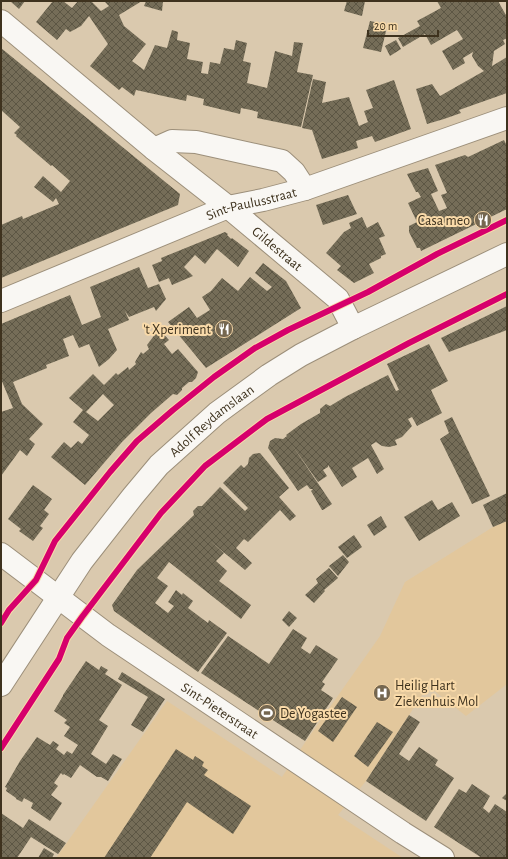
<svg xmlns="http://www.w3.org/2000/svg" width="508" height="859" viewBox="0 0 508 859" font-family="'Alegreya Sans',sans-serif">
	<defs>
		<pattern id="building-cross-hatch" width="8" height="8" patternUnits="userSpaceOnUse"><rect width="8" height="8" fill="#756d58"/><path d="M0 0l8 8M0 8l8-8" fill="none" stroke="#5c5644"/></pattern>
	</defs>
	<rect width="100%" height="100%" fill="#dac9ae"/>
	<polygon fill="#e2c79c" points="507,521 507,684 466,716 428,686 366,781 338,815 403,858 56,858 167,701 282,777 306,741 380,636 405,582 493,527"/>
	<g fill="url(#building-cross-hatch)" fill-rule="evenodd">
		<polygon points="10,1 25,1 19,9"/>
		<polygon points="53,1 63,1 72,8 78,1 91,1 101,11 109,6 104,1 142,1 119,15 124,26 146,44 132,61 144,70 155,45 167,48 172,30 178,32 177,40 190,43 187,59 203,62 201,73 208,74 210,62 220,64 224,48 234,50 236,40 247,43 243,61 251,63 247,83 267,88 275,51 292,56 294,42 303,43 297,72 313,75 301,127 257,118 258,112 251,110 241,108 240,114 203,105 204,99 187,95 186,101 136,90 134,96 122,87 119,90 90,66 108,44 89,16 81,26 70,32 66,29 57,40 36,22"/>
		<polygon points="146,1 163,1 162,11 144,6"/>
		<polygon points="347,1 365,1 362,16 344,11"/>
		<polygon points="437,1 498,1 507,17 507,38 503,40 505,44 494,51 492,66 507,57 507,93 459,110 461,113 444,119 427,124 416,89 432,84 440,96 484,71 478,66 472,56 473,52 463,58 465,63 453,70 442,51 463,39 457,30 431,45 425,34 403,47 398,38 420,26 417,21 441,8"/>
		<polygon points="370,21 384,24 383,30 386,31 381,52 363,48"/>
		<polygon points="396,40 401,49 390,56 385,46"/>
		<polygon points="1,48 180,194 178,205 1,278 1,225 22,216 23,219 59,204 56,198 53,202 34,187 43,176 61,192 70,181 52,165 51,166 16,136 17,135 14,133 20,127 1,110"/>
		<polygon points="313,79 326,82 322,103 349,97 359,126 368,122 364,111 373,108 366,90 394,80 411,129 375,142 372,136 356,141 358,148 322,159 312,130 302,128"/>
		<polygon points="504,140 507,146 507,209 421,251 420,248 417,248 409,232 409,226 417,222 408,203 421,197 418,192 416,192 407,174 428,168 438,191 431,194 439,211 447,208 441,195 447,193 435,165 465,155 468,157"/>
		<polygon points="348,195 357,214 323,225 316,205"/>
		<polygon points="362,217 367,228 378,222 385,236 379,238 386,254 381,256 381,258 369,264 374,273 354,283 337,270 341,266 326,253 344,232 351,228 349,223"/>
		<polygon points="225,232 228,234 227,235 231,239 232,238 249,251 238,267 217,249 205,264 195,255 184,267 193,276 172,285 169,278 159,282 152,265 162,261 161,258"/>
		<polygon points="263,263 286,281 301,308 206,368 168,322 189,307 197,318 210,310 202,297 211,291 222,278 238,291 250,277 267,291 272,287 255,273"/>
		<polygon points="139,267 148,288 159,284 166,299 156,311 154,307 129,317 125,311 129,320 108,329 117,350 109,359 99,367 89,344 79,348 73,335 63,339 69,356 46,365 47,368 13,382 22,404 43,424 29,439 35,444 27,456 20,450 1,476 1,412 13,408 1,379 1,324 70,295 82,325 101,317 90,287"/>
		<polygon points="507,306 507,330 449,352 441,338"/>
		<path d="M159 329 169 340 164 344 172 354 178 349 198 372 196 378 192 382H189L182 388V390L177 395 173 394 151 413 122 442 85 485 51 457 64 442 71 448 78 441 82 444 89 435 73 422 83 410 69 398 93 374 104 385 116 373 118 375 128 367 129 370 136 364 135 362 141 352 143 354 149 349 147 345ZM103 394 114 405 98 421 86 412Z"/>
		<polygon points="429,344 448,381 431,390 442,413 417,426 412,417 408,419 412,426 402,437 395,440 397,445 389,447 382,446 376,442 371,445 384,469 377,474 368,458 352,468 357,477 342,487 328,465 328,467 323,470 327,476 318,482 292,445 332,504 323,510 322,510 311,491 313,489 310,489 307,485 298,491 268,448 270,441 275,438 283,439 287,436 286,435 301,424 320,413 320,409 326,404 330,406 345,397 388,375 396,391 399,390 387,364"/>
		<polygon points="452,417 490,496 472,504 440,439 449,433 444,421"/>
		<polygon points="260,453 289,488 279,497 296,516 290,521 280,510 248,542 244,539 236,548 252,563 245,570 209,540 224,553 216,561 227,571 219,581 251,605 241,619 169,562 157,578 168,586 155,603 168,613 174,606 168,602 176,590 182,595 183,593 193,601 188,608 208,623 209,620 227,633 198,672 114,611 112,605 137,570 194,515 193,511 198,506 202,506 220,487 245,511 248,508 223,483 241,465 244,468 248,464 249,458 253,454"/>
		<polygon points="33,485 52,499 44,510 49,514 40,526 43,528 33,541 19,531 21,529 8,519"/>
		<polygon points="507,493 507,521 493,527 483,505"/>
		<polygon points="432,500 438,510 452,502 460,516 419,541 404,517"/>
		<polygon points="381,516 387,527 374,536 367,525"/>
		<polygon points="354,535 362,547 347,558 338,547"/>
		<polygon points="343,555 349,562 338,576 329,566"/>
		<polygon points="329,568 338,578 324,590 325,591 314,603 305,595 318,583 316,579"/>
		<polygon points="289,611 297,618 289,627 282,620"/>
		<polygon points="293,629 307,638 301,648 310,654 316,645 338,659 322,682 325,684 321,690 333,698 305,741 201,673 228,636 269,664"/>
		<polygon points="86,661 99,670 101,666 108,670 105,674 122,685 99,720 108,726 91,754 106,764 113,754 122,759 108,781 101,777 97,777 80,765 71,778 64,774 63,775 61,773 54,783 58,786 51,795 62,803 50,821 31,808 33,803 24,798 22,802 16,799 16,798 6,791 7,788 5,787 20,761 37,737 50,745 53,741 59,745 56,749 64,755 67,751 72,754 78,745 64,736 70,727 64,723 67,720 54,711 63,696 63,695"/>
		<polygon points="122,672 165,699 143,732 131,725 148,697 118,679"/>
		<polygon points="342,697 357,707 333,742 318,731"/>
		<polygon points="409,715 420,722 399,754 409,761 419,747 438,760 435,765 454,778 426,821 366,781"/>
		<polygon points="377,722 393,732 368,767 354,756"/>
		<polygon points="176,749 193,760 195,756 204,762 202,766 208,770 204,775 251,806 233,834 187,802 150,858 104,858"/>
		<polygon points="472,784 490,796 483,808 489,813 495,804 507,812 507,858 482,858 434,827 459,789 466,793"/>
		<polygon points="507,793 507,801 502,798"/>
		<polygon points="1,813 23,828 29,819 66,843 58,854 31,837 17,858 1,858"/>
		<polygon points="44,848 54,854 52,858 38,858"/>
	</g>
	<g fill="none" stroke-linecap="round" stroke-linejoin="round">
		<defs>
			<g id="street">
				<path id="s1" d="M1 21 154 149 228 207 338 299 353 328"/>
				<polyline points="154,149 172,141 196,142 282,161 294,172 305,189"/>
				<path id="s2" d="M1 301 228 207 263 200 305 189 507 118"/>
				<path id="s3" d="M1 554 108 635 403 833 443 858"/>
				<path id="s4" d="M1 685 82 561 133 496 159 465 217 413 269 375 301 355 353 328 507 254"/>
			</g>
		</defs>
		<use href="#street" stroke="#9c8f7a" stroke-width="24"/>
		<use href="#street" stroke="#f9f7f3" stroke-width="22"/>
		<defs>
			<g id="cycleway">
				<polyline points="1,623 9,610 36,580 55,541 110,472 137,441 173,410 214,377 255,348 288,330 368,292 437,254 507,220"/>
				<polyline points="1,748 59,659 67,638 82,617 161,513 205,466 267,419 409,343 507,294"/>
			</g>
		</defs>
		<use href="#cycleway" stroke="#f9daa9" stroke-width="8"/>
		<use href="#cycleway" stroke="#d6006c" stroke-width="6"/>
	</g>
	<defs>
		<symbol id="restaurant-disc" viewBox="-11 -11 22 22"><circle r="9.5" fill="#756750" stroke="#f9daa9"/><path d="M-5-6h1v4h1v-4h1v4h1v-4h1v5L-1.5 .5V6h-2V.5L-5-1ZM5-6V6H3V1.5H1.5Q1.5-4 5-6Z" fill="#fff"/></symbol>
		<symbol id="hospital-disc" viewBox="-11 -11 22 22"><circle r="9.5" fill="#756750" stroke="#f9daa9"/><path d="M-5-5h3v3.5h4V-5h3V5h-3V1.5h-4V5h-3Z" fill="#fff"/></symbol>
		<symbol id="stadium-disc" viewBox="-11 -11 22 22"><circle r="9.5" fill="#756750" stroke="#f9daa9"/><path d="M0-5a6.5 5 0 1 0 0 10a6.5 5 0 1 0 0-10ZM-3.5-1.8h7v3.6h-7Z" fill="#fff"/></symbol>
	</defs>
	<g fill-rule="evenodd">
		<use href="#restaurant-disc" x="473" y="210" width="20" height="20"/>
		<use href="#restaurant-disc" x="214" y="319" width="20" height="20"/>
		<use href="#hospital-disc" x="372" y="683" width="20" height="20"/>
		<use href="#stadium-disc" x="257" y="703" width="20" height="20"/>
	</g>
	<g text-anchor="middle" stroke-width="4" stroke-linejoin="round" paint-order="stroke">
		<g font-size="14" fill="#3e321e" stroke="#f9daa9">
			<text dy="5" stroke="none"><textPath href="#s2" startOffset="269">Sint-Paulusstraat</textPath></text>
			<text dy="5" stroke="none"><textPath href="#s1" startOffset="358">Gildestraat</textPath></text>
			<text dy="5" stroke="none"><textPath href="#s4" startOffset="340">Adolf Reydamslaan</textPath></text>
			<text dy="5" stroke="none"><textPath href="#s3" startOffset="269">Sint-Pieterstraat</textPath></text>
		</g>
		<g font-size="14" fill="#3e321e" stroke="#f9daa9" text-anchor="end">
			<text x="470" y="225">Casa meo</text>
			<text x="211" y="334">'t Xperiment</text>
			<text x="395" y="690" text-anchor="start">Heilig Hart<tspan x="395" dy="16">Ziekenhuis Mol</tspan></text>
			<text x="280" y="718" text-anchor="start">De Yogastee</text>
		</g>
	</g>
	<rect width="508" height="859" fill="none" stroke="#3e321e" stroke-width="4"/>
	<path d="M368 30v6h70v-6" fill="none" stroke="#3e321e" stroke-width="2"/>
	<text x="374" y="30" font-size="12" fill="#3e321e" stroke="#f9daa9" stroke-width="3" paint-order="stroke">20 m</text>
</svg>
